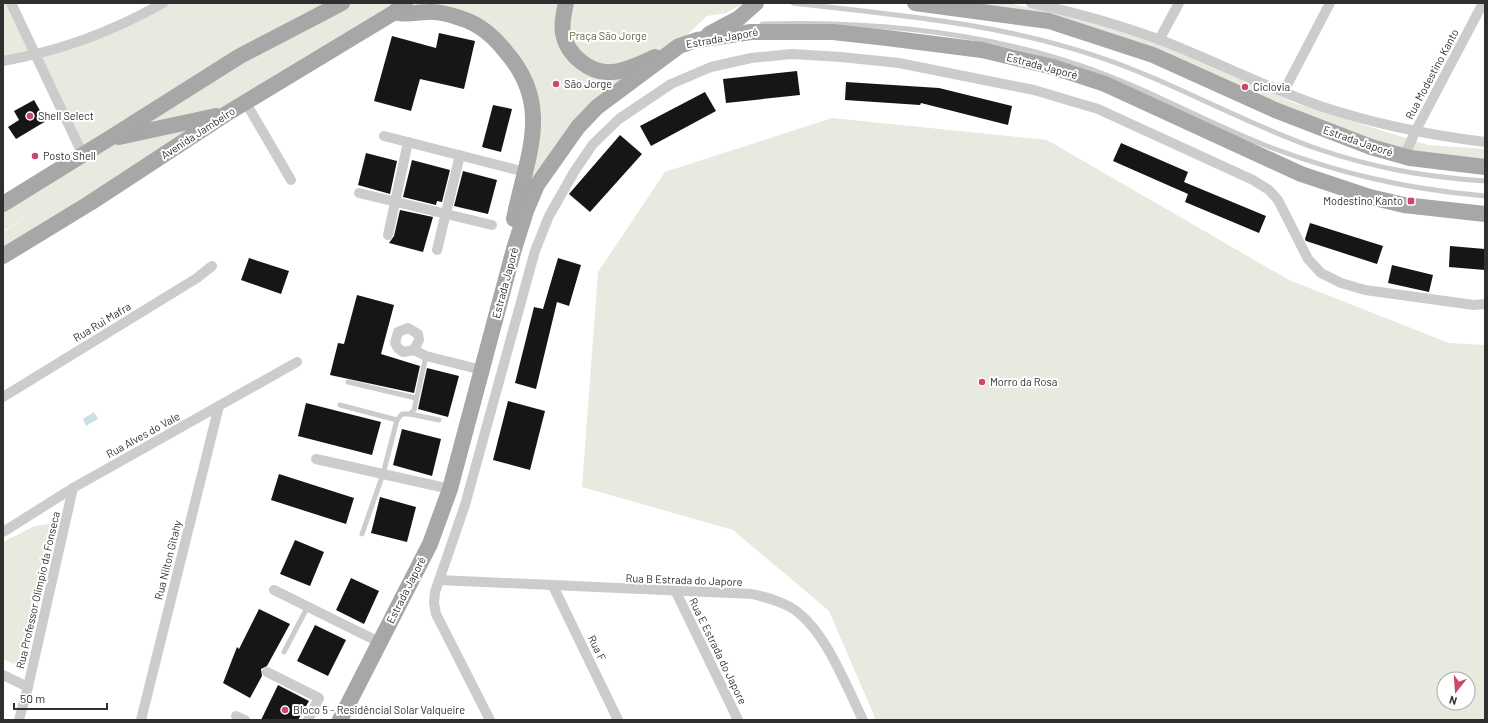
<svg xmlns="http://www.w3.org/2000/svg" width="1488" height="723" viewBox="0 0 1488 723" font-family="Barlow,sans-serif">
	<rect width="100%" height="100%" fill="#fff"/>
	<g fill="#e7eade" fill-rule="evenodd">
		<polygon points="3,3 13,3 39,53 163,3 744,3 726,13 707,16 675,46 634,74 527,188 529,103 507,57 470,25 420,5 3,255 3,232 33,213 3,231 3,206 86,154 39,53 3,58"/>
		<polygon points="974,3 1008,3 1095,22 1200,59 1294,103 1428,145 1485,149 1485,161 1426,155 1292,115 1188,67"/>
		<path d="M832 118 1047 140 1289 280 1449 343 1485 345V720H876L829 611 733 530 582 487 598 272 665 172ZM1444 679H1468V703H1444Z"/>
		<polygon points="55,523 25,669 3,659 3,542 35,526"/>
	</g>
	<polygon fill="#cae0e5" points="94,412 98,419 86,426 83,419"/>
	<g fill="#161616">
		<polygon points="439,33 475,41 464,89 420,79 411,111 374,101 392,36 436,48"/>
		<polygon points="797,71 800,95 726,103 723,79"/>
		<polygon points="846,82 939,88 1012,106 1008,125 921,103 920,105 845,100"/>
		<polygon points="705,92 716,111 651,146 640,126"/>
		<polygon points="34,100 46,121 16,139 8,127 19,120 14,111"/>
		<polygon points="493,105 512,109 501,152 482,147"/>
		<polygon points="620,135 642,154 590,212 569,194"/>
		<polygon points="1121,143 1188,172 1184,182 1266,216 1259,233 1185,202 1188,194 1113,161"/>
		<polygon points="366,153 397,161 390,194 358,185"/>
		<polygon points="412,160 450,170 442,202 437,201 436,205 403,197"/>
		<polygon points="463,171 497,180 488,214 454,206"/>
		<polygon points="400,210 433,217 423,252 389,243 394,236"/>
		<polygon points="1310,223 1383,246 1377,264 1306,241 1305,239"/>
		<polygon points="1450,246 1485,249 1485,270 1449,267"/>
		<polygon points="249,258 289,271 281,294 241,280"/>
		<polygon points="558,258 581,265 569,306 557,302 536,389 515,383 534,307 543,309"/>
		<polygon points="1392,265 1433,275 1429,292 1388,283"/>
		<polygon points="357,295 394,305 381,354 420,366 414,393 330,375 338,343 344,344"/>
		<polygon points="427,368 459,376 448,417 418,409"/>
		<polygon points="508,401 545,411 530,470 493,460"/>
		<polygon points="306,403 381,422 372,455 298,436"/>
		<polygon points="402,429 441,439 432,476 393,465"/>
		<polygon points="279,474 354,498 346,524 271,500"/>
		<polygon points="380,497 416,507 407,542 371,533"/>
		<polygon points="295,540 324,552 310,586 280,574"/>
		<polygon points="351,578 379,591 364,624 336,610"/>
		<polygon points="259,609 290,624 267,666 261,669 262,676 250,698 223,683 237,647 239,649"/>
		<polygon points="315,625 346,640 328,676 297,661"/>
		<polygon points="278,685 309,701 298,720 261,720"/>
	</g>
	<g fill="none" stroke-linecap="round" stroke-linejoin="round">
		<g stroke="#ccc" stroke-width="5">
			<path d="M793 3C896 15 1000 23 1099 57 1173 82 1241 122 1315 148 1373 168 1425 177 1485 181"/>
			<path d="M762 24C870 21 980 31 1082 66 1144 87 1201 120 1262 144 1337 173 1405 189 1485 196"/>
			<polyline points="348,382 416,398"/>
			<polyline points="340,405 397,420"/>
			<polyline points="410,414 439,420"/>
			<polyline points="362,534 383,474 397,420 402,414 410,414 414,410 426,356"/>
			<polyline points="284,652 308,606"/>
		</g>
		<g stroke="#ccc" stroke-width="10">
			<polyline points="11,3 83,155"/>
			<path d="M1031 3C1074 12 1117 24 1158 39 1213 60 1265 87 1320 106 1374 124 1429 135 1485 142"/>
			<polyline points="1159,40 1179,3"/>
			<path d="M3 61C61 51 112 32 163 3"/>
			<polyline points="1284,91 1330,3"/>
			<polyline points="246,103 291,180"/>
			<polyline points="384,136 525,172"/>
			<polyline points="1404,157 1415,132 1483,3"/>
			<polyline points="359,193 492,225"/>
			<polyline points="388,235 408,142"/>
			<polyline points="437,250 460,155"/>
			<polyline points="414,350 419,340 418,334 408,328 398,332 395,343 398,348 403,352 414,350 426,356 482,370"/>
			<polyline points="3,397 197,278 212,266"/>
			<polyline points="316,459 450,489"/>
			<polyline points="3,532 73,488 297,362"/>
			<path d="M439 580 752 594C765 597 778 600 790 607 824 626 846 686 863 720"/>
			<polyline points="553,586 618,720"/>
			<polyline points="274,590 379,642"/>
			<polyline points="676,592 738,720"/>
			<polyline points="267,672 319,698 308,720"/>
			<polyline points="3,675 28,687"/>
			<polyline points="236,716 245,720"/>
			<polyline points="19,720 28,687 73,488"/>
			<polyline points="141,720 219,406"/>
			<polyline points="490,720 436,614 434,603 435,592 465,505 535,251 549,216 574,172 593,144 619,119 671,84 711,67 751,58 792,54 841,57 899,63 1034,90 1098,109 1253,180 1269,190 1278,200 1308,259 1321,273 1341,283 1365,290 1474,305 1485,304"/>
		</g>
		<g stroke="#a7a7a7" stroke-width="16">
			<path d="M566 3C564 12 561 24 563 33 567 55 590 74 612 72 626 71 642 63 655 57"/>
			<polyline points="915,3 1049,21 1153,55 1275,110 1371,147 1410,158 1485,167"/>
			<path d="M395 12C406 16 416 12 428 12 440 11 452 15 463 19 481 25 495 38 506 52 554 107 526 157 514 219"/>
			<polyline points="709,34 739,18 756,3"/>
			<polyline points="119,137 216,116"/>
			<polyline points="3,204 110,138 240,56 342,3"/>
			<polyline points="3,256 90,203 226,114 395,12 405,3"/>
			<polyline points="340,720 430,544 450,489 514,249 526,211 537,185 578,127 597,107 679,46 697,40 751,32 833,32 887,38 982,50 1053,67 1105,84 1301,174 1370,197 1404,205 1485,214"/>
		</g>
	</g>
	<g fill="#cf4768" stroke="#fff" stroke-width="1.5">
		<circle cx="556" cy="84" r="4"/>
		<circle cx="1245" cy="87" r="4"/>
		<circle cx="30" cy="116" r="4"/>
		<circle cx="35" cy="156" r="4"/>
		<rect x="1407" y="197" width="8" height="8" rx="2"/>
		<circle cx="982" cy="382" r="4"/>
		<circle cx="285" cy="710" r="4"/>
	</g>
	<g text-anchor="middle" stroke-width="4" stroke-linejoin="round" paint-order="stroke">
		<g font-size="11" fill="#586542" stroke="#fff">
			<text x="608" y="40">Praça São Jorge</text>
		</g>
		<g font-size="11" fill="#2f2f2f" stroke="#fff">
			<text transform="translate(722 38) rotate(-10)" y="4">Estrada Japoré</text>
			<text transform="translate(1042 66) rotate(15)" y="4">Estrada Japoré</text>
			<text transform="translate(1432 74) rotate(-62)" y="4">Rua Modestino Kanto</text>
			<text transform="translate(198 133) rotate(-33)" y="4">Avenida Jambeiro</text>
			<text transform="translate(1358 141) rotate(19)" y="4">Estrada Japoré</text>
			<text transform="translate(505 283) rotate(-75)" y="4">Estrada Japoré</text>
			<text transform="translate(102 322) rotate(-31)" y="4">Rua Rui Mafra</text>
			<text transform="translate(143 435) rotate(-29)" y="4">Rua Alves do Vale</text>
			<text transform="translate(168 560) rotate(-76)" y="4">Rua Nilton Gitahy</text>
			<text transform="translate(684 580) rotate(2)" y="4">Rua B Estrada do Japore</text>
			<text transform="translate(38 590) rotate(-77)" y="4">Rua Professor Olimpio da Fonseca</text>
			<text transform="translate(406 590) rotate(-63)" y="4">Estrada Japoré</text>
			<text transform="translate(597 648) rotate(64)" y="4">Rua F</text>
			<text transform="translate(718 651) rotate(64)" y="4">Rua E Estrada do Japore</text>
		</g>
		<g font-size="11" fill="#2f2f2f" stroke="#fff" text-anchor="start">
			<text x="564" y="88">São Jorge</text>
			<text x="1253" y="91">Ciclovia</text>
			<text x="38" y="120">Shell Select</text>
			<text x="43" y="160">Posto Shell</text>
			<text x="1403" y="205" text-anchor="end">Modestino Kanto</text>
			<text x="990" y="386">Morro da Rosa</text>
			<text x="293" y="714">Bloco 5 - Residêncial Solar Valqueire</text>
		</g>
	</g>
	<rect width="1488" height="723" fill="none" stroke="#2f2f2f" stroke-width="8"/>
	<g transform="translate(1456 691) rotate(197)"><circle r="19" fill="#ffffff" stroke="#acacac"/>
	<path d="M0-3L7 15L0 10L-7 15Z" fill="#cf4768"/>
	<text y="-6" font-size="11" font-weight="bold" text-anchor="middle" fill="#2f2f2f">N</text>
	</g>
	<path d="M14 703v6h93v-6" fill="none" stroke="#2f2f2f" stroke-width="2"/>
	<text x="20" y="703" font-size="12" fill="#2f2f2f" stroke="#ffffff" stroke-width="3" paint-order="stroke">50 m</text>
</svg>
